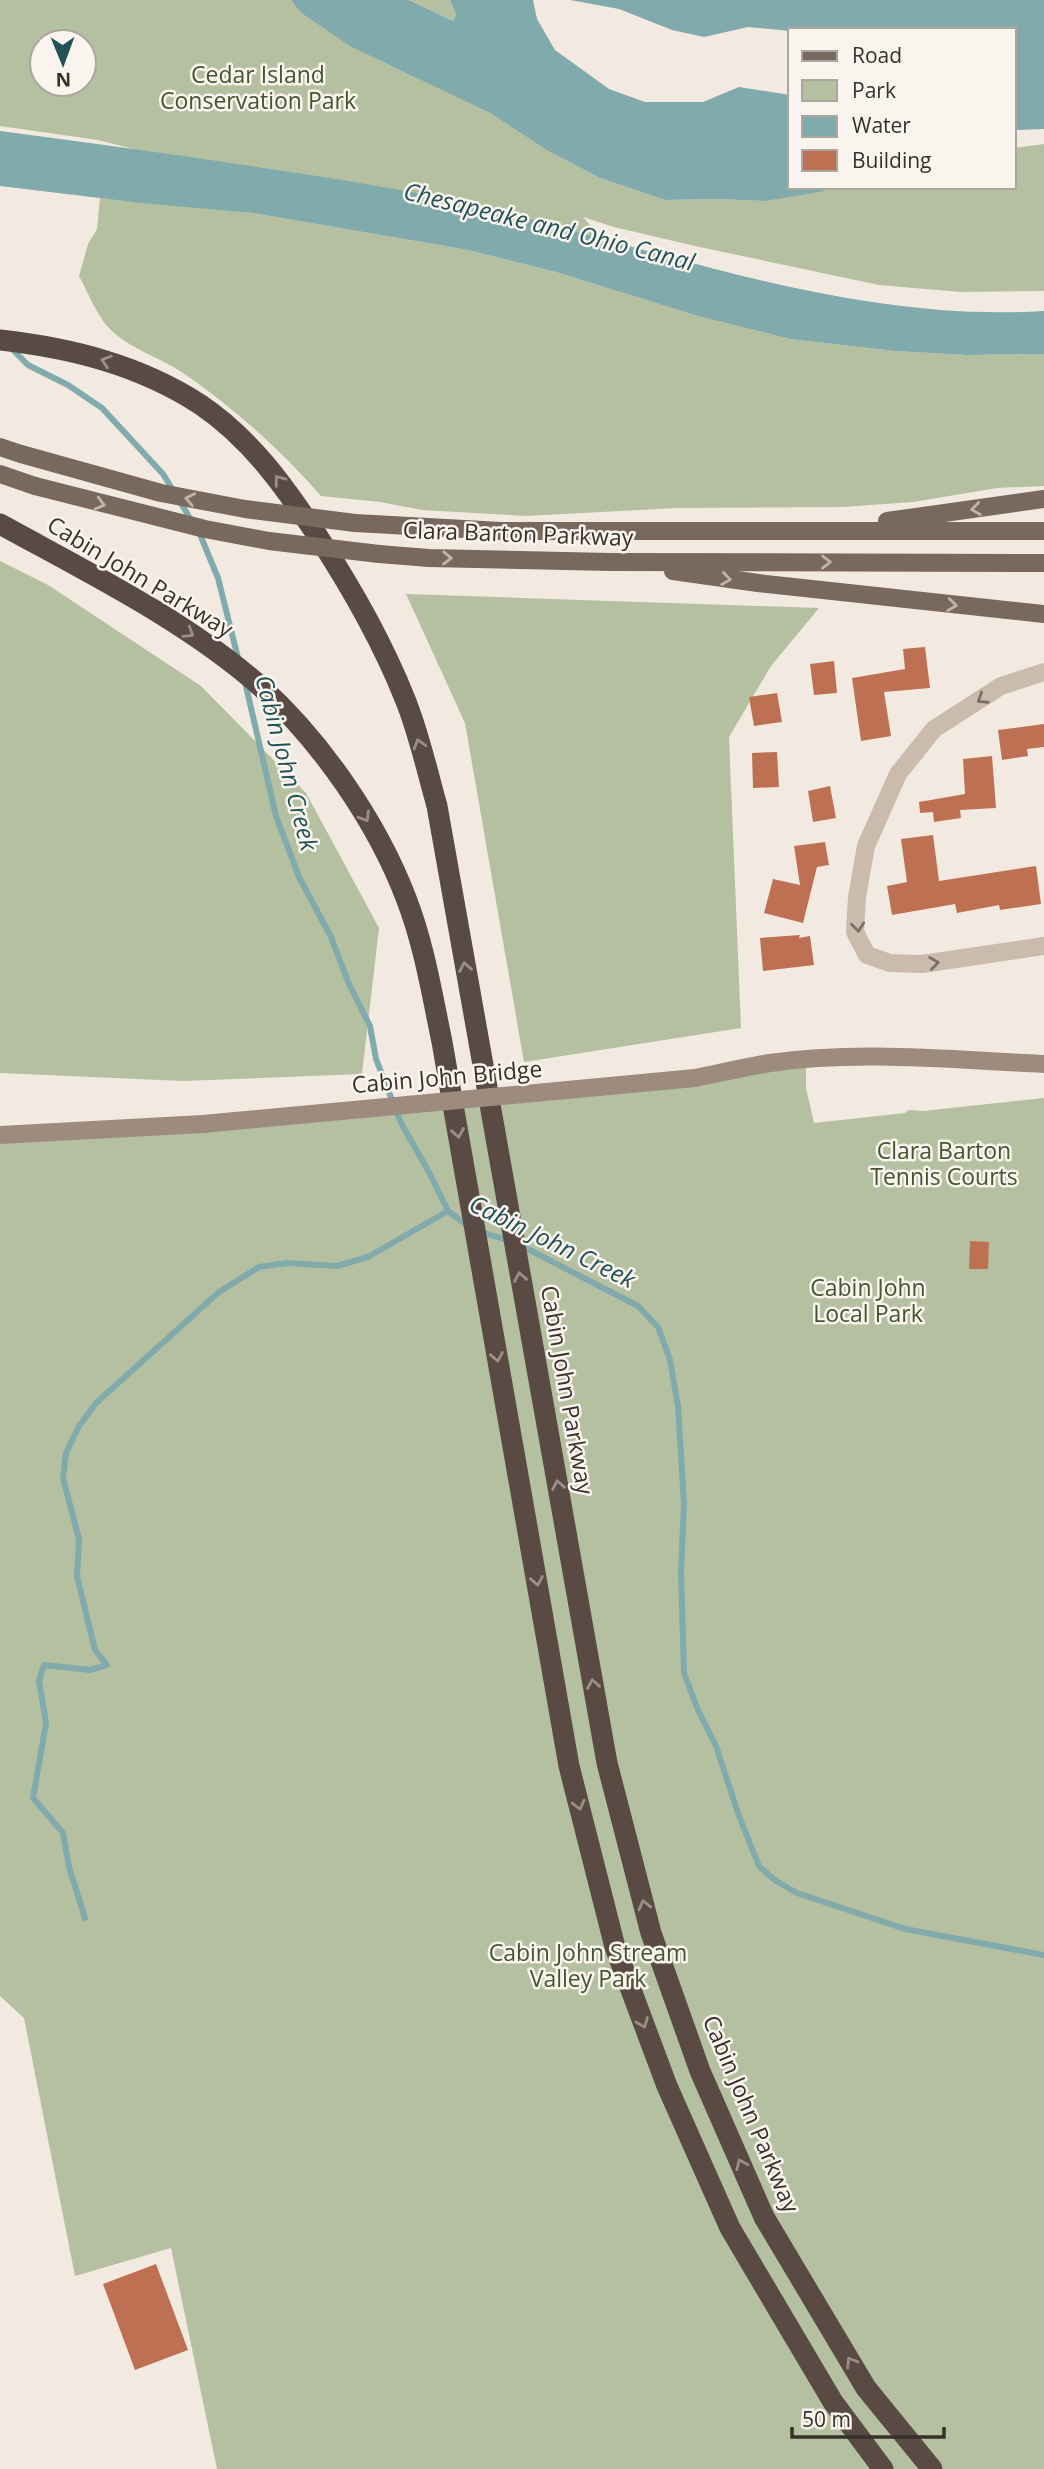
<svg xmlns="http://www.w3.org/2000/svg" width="1044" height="2469" viewBox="0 0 1044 2469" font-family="'Open Sans',sans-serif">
	<rect width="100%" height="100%" fill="#f2eae1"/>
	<g fill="#b5c0a1" fill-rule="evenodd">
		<path d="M0 0H291L300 12 433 85 490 113 548 151 600 178 665 200 718 199 766 201 838 187H1014V148L1044 144V291L961 292 879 285 695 246 614 227 583 217 614 252 193 164 98 140 0 126ZM42 42H84V84H42Z"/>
		<polygon points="409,0 450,0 456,15 453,21"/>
		<path d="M100 198 253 213 468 250 556 272 701 317 790 339 894 351 967 355 1044 354V486L997 488 913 502 843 507 677 508 526 516 422 510 380 502 321 496C281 450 236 410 186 375 161 357 130 350 108 327 96 314 88 292 79 276L88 244 97 229Z"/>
		<polygon points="0,561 48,585 201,686 306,793 379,928 362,1074 183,1081 0,1073"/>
		<polygon points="406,594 819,608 771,666 729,737 741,1028 524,1062 465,723"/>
		<polygon points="806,1060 806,1088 814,1123 905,1113 909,1110 923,1111 1044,1098 1044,2469 217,2469 171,2248 75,2276 24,2018 0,1996 0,1135"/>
	</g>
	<g fill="#81aaad">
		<polygon points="291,0 409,0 453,21 456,15 450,0 533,0 537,19 555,50 609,89 645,102 703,102 739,87 790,95 790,187 828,187 824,191 766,201 718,199 665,200 600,178 548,151 490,113 350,46 300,12"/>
		<polygon points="570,0 1044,0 1044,129 1014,130 1014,30 790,31 748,27 704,37 672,30 619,9"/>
		<path d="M0 131C90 143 180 155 270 169 337 179 403 189 469 204 658 248 847 323 1044 311V354L967 355 894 351 790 339 701 317 556 272 468 250 253 213 141 203 0 186Z"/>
	</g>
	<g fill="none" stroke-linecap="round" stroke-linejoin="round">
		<g stroke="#81aaad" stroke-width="6">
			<polyline points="10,347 28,365 68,385 102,408 163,474 193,523"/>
			<polyline points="199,532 218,578 238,658"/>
			<polyline points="245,682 276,816 299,877 331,937 349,984 370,1026 376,1059 401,1123 430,1174 448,1211 468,1226"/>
			<polyline points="481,1232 510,1241"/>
			<polyline points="520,1245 638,1306 658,1327 670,1360 678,1406 684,1504 681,1572 684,1673 698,1710 716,1746 739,1816 759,1866 776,1881 797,1893 905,1929 1044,1955"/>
			<polyline points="85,1918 69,1867 63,1833 33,1798 46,1723 39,1681 44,1665 90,1670 107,1665 95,1650 77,1576 79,1539 63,1478 66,1453 79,1426 96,1403 219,1292 259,1267 287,1263 337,1266 368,1257 448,1211"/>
		</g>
	</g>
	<g fill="#be7152">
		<polygon points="925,647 930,688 884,692 891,736 861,741 852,678 905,669 903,649"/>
		<polygon points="834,661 837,693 814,695 810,664"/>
		<polygon points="777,693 782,722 754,726 749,697"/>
		<polygon points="1044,724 1044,747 1027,749 1028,756 1002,760 998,730"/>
		<polygon points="777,752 779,787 753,788 752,753"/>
		<polygon points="992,756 996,808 960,810 961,818 934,822 933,812 920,813 919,802 965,794 963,759"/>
		<polygon points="830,786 836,818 813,822 808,791"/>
		<polygon points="933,835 939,881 1036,866 1041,904 1000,910 999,905 957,913 955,904 892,915 887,886 907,882 901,839"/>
		<polygon points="825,842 829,865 817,867 803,923 764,913 773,879 800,885 794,846"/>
		<polygon points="800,935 799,938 810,936 814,965 763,971 760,938"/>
		<polygon points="970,1241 989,1242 988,1269 969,1269"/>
		<polygon points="156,2264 188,2350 135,2370 103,2284"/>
	</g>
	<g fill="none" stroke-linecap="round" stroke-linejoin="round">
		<polyline stroke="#cabbad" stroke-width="18" points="1044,672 1001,686 934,729 898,774 866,846 857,897 855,932 867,955 890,963 922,964 1044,946"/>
		<g stroke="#9d8b7e" stroke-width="18">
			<path d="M695 1078C720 1073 745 1067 770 1063 860 1050 953 1060 1044 1064"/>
			<polyline points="0,1135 203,1124"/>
		</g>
		<g stroke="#79685d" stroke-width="18">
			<polyline points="0,447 21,454"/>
			<polyline points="0,474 35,486"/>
			<polyline points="887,521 1044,499"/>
			<polyline points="355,523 501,531 1044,531"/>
			<polyline points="379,554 429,558 610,562 1044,563"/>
			<polyline points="673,571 758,583 1044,614"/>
		</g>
		<g stroke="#594b43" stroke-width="21">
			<path d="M0 340C71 348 140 365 201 405 251 439 284 486 317 535 351 587 382 641 405 699 419 733 427 771 437 806L607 1763 651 1933 700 2071 764 2217 866 2388 932 2469"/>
			<path d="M0 524C87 572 185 620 260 686 321 741 377 822 406 898 424 944 432 994 442 1042L569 1766 615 1947 667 2086 730 2228 833 2402 883 2469"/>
		</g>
		<polyline stroke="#9d8b7e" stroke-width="18" points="203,1124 695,1078"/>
		<g stroke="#79685d" stroke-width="18">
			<polyline points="21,454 161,493 245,509 355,523"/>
			<polyline points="35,486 205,529 269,541 379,554"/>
		</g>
	</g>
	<defs><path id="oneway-chevron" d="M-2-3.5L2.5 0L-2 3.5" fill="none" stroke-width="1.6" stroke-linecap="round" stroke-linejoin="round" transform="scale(1.75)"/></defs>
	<g stroke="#998f87">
		<use href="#oneway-chevron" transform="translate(106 361) rotate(-162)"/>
		<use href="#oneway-chevron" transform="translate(279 480) rotate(-127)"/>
		<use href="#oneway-chevron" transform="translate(189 633) rotate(32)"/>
		<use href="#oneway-chevron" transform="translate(419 744) rotate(-106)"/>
		<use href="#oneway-chevron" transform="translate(365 817) rotate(58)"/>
		<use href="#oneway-chevron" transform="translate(465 967) rotate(-100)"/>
		<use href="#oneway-chevron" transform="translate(458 1133) rotate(80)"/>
		<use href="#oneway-chevron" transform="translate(520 1277) rotate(-100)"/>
		<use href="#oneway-chevron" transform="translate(497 1357) rotate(80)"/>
		<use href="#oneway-chevron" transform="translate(558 1485) rotate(-100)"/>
		<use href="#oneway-chevron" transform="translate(537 1581) rotate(80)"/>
		<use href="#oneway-chevron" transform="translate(593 1684) rotate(-100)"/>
		<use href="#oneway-chevron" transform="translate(579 1805) rotate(76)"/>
		<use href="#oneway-chevron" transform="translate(644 1905) rotate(-104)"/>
		<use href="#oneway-chevron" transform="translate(643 2023) rotate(69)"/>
		<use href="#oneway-chevron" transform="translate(741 2164) rotate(-114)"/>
		<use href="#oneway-chevron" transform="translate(851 2362) rotate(-121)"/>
	</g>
	<g stroke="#bfb5ac">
		<use href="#oneway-chevron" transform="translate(190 499) rotate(-169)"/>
		<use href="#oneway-chevron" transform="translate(100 504) rotate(15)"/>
		<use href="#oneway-chevron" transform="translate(976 509) rotate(172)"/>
		<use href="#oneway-chevron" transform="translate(447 558) rotate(1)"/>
		<use href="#oneway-chevron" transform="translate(826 562)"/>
		<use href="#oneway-chevron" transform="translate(726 579) rotate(8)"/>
		<use href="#oneway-chevron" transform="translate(952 605) rotate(7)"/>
	</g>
	<g stroke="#7a6f66">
		<use href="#oneway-chevron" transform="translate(982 699) rotate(147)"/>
		<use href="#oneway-chevron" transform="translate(858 927) rotate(84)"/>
		<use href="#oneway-chevron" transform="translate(934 963) rotate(-8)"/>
	</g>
	<g text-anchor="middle" stroke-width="5" stroke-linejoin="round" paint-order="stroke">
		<g font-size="23" fill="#465530" stroke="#f9f4ed">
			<text x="258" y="83">Cedar Island<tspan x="258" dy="26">Conservation Park</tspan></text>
			<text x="944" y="1159">Clara Barton<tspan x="944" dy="26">Tennis Courts</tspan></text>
			<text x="868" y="1296">Cabin John<tspan x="868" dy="26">Local Park</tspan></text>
			<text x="588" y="1961">Cabin John Stream<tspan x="588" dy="26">Valley Park</tspan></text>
		</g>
		<g font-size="23" fill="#38302b" stroke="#f9f4ed">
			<text transform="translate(518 534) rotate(2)" y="8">Clara Barton Parkway</text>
			<text transform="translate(140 577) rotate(31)" y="8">Cabin John Parkway</text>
			<text transform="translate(447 1077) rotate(-5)" y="8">Cabin John Bridge</text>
			<text transform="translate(567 1390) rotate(80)" y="8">Cabin John Parkway</text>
			<text transform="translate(751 2114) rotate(67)" y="8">Cabin John Parkway</text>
		</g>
		<g font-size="24" font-style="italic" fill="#235258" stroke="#f9f4ed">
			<text transform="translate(549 227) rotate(14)" y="8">Chesapeake and Ohio Canal</text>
			<text transform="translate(286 763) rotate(75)" y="8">Cabin John Creek</text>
			<text transform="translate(552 1242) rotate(26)" y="8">Cabin John Creek</text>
		</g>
	</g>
	<rect x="788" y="28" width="228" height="161" fill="#f9f4ed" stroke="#aca69f" stroke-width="2"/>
	<rect x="802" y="51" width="35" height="10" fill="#79685d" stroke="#aca69f" stroke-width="2"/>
	<text x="852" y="63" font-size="21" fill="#38302b">Road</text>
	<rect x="802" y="80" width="35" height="21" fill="#b5c0a1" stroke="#aca69f" stroke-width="2"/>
	<text x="852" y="98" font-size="21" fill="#38302b">Park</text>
	<rect x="802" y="116" width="35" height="21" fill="#81aaad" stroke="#aca69f" stroke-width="2"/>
	<text x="852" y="133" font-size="21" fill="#38302b">Water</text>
	<rect x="802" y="150" width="35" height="21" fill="#be7152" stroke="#aca69f" stroke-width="2"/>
	<text x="852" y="168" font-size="21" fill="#38302b">Building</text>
	<g transform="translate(63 63) rotate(179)"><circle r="33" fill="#f9f4ed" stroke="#aca69f" stroke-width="2"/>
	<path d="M0-5L12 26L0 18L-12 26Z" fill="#235258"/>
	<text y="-10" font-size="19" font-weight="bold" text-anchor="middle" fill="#38302b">N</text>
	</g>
	<path d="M792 2427v10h152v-10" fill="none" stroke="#38302b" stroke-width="3.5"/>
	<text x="802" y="2427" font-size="21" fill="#38302b" stroke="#f9f4ed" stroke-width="5" paint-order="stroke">50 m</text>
</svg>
